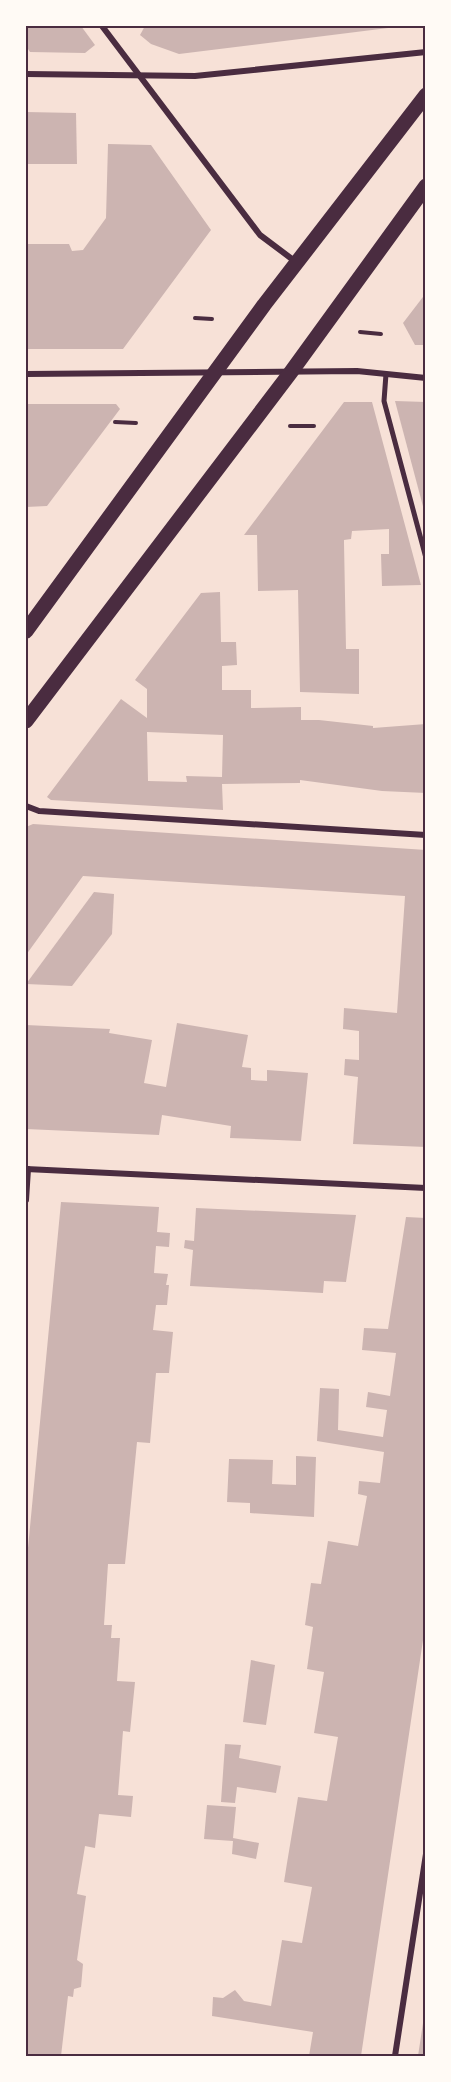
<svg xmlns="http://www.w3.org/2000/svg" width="451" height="2082" viewBox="0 0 451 2082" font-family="'Libre Baskerville',serif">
	<rect width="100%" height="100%" fill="#f7e1d7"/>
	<g fill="#ccb4b1" fill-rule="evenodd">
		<polygon points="26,26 81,26 95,45 85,53 30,52 26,46"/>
		<polygon points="145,26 396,26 396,27 179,54 151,44 140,35"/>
		<polygon points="26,112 76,113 77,164 26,164"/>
		<polygon points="108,144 151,145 211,230 123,349 26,349 26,244 69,244 72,251 83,250 106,218"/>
		<polygon points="426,293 426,345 415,345 403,323"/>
		<polygon points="395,401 426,402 426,514 425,514"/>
		<polygon points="344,402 372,402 421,585 382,586 381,554 389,554 389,529 352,531 351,539 344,540 344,543 346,649 359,649 359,694 300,692 298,590 258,591 257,535 244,535"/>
		<polygon points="26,404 116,404 120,409 47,506 26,507"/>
		<path d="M220 592 221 642H236L237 665 222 666V690H251V708L301 707V720H319L373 726V728L426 724V793L382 791 300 780V783L222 784 223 810 51 800 47 797 121 699 147 718V689L135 680 201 593ZM147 732 223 735 222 777 186 776 187 782 148 781Z"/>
		<polygon points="33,824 426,850 426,1147 353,1144 358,1077 344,1075 345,1059 359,1060 359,1031 343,1029 344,1008 397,1013 405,896 83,876 26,955 26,827"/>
		<polygon points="94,892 114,894 112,934 72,986 26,984"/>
		<polygon points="177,1023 248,1035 242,1067 251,1068 251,1080 267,1081 267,1070 308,1073 301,1141 230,1138 231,1126 162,1115 159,1135 26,1129 26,1025 110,1029 109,1033 152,1040 144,1083 166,1087"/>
		<polygon points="61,1202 159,1207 157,1232 170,1233 169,1247 156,1246 154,1273 168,1274 166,1285 169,1285 167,1305 156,1305 153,1330 173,1332 169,1373 156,1373 150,1443 137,1442 125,1564 108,1564 104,1625 112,1625 111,1638 120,1638 117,1681 135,1682 130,1732 123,1731 118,1795 133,1796 131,1817 99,1814 95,1848 85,1846 77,1894 86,1896 77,1960 83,1964 81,1987 74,1989 73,1997 68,1996 61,2056 26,2056 26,1569"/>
		<polygon points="196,1208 356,1215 346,1282 324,1281 323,1293 190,1286 193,1250 184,1248 185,1240 194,1241"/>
		<polygon points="406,1217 426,1218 426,1620 361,2056 309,2056 313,2032 212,2016 213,1997 223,1998 235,1990 244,2001 271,2006 282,1940 302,1943 312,1887 284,1882 287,1863 298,1797 327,1801 338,1737 314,1733 324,1672 307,1669 313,1627 305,1625 311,1583 321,1584 328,1541 358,1546 367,1496 358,1494 359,1481 380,1483 384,1452 317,1441 320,1388 339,1389 338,1430 383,1437 387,1410 366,1407 368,1392 390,1396 396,1353 362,1350 364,1328 388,1329"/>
		<polygon points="296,1456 316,1457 314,1517 250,1513 250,1503 227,1502 229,1459 273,1460 272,1484 296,1485"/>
		<polygon points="251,1660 275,1665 266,1725 243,1722"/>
		<polygon points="225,1744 241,1745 239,1758 281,1766 276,1793 237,1787 235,1803 221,1802"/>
		<polygon points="207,1805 236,1807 233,1838 259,1843 256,1859 232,1854 233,1841 204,1839"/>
		<polygon points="424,2016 426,2056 418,2056 423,2023"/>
	</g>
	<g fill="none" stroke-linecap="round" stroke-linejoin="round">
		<g stroke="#4a2c40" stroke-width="4">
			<polyline points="195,318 212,319"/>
			<polyline points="360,332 381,334"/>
			<polyline points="115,422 136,423"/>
			<polyline points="290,426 314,426"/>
		</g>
		<polyline stroke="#4a2c40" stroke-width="5" points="386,374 384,401 426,558"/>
		<g stroke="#4a2c40" stroke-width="6">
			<polyline points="102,26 260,235 296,262"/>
			<polyline points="26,74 195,76 426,52"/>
			<polyline points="26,374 357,371 426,378"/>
			<polyline points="26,806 39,811 426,835"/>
			<polyline points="26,1169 426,1188"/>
			<polyline points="26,1200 28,1169"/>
			<polyline points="395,2056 426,1854"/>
		</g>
		<g stroke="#4a2c40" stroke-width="15">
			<polyline points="26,631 264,305 426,95"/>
			<polyline points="26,721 291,372 426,186"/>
		</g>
	</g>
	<rect width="451" height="2082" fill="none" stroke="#fffaf5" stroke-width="54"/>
	<rect x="27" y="27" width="397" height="2028" fill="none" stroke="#4a2c40" stroke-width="2"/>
</svg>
